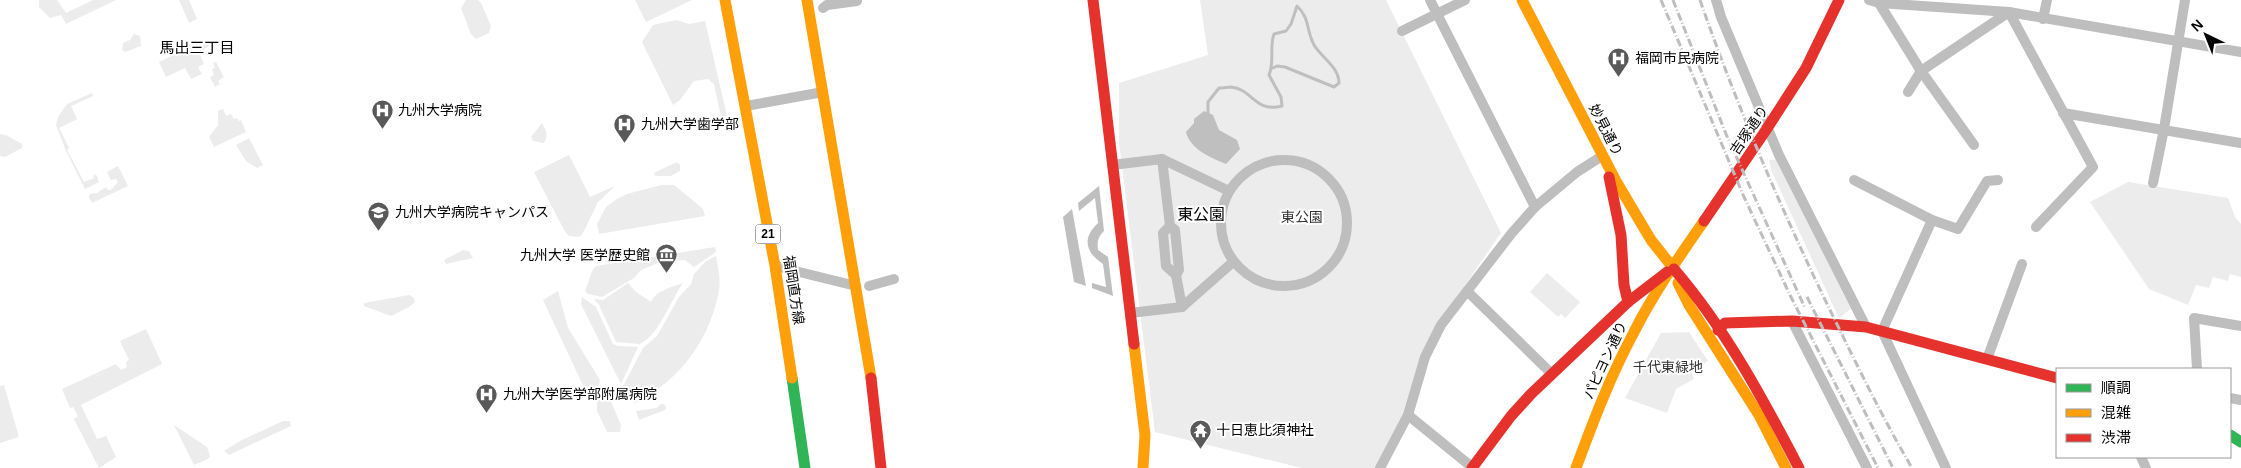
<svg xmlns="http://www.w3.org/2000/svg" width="2241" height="468" viewBox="0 0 2241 468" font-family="Helvetica,'Noto Sans JP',sans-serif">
	<rect width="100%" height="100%" fill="#fff"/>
	<g fill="#ececec">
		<polygon points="39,0 57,0 66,13 93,0 116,0 66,24 61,15 50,18 39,7"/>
		<polygon points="179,0 189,0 197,19 189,23"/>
		<polygon points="466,0 478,0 481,3 491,26 489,33 476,39 471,34 461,8"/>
		<polygon points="635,0 692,0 646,22"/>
		<polygon points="1200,0 1386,0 1501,233 1438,324 1401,423 1375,468 1302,468 1155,432 1119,143 1119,83 1208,55"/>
		<polygon points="676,20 689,24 705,21 727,116 721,117 714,84 708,79 694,81 680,100 673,105 642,42 653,25"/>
		<polygon points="134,34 140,36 141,46 125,52 122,50 123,43 130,40"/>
		<polygon points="205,40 209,46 204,49 205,52 200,55 204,64 198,67 202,74 191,79 185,68 166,77 159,62"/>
		<polygon points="216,62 224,77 218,81 220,84 215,87 210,77 214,75 212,69 215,68 213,63"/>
		<polygon points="92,93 93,96 71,106 77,119 59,128 69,148 67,150 84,182 94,178 93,176 96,174 99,182 85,189 66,151 56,125 58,117 67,104"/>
		<polygon points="223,109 226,116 231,114 234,119 237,118 239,121 241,120 246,132 214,147 209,137 218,125 218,111"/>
		<path d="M542 123C546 130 549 135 544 143L533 141 531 137Z"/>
		<polygon points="0,134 6,135 22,144 22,148 5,157 0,156"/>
		<polygon points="249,138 263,165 257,168 246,161 236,145"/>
		<polygon points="569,155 590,197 615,186 598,202 582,235 578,237 569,236 564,230 534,172"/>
		<polygon points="1769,160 1776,160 1851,309 1839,318 1771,170"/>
		<polygon points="677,162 680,165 680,171 671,176 655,176 654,173"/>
		<polygon points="118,166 128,186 92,203 89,197 90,194 97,193 106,187 108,190 111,190 118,182 116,179 111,180 107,172"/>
		<polygon points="2128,182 2228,198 2235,217 2241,224 2241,277 2230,274 2228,281 2213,277 2209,288 2196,285 2188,305 2149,289 2090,202"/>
		<polygon points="661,185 674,185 696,203 703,209 705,216 599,234 597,224 606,207 617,199 627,194"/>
		<polygon points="715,247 716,252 694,267 685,260 660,262 641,270 634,278 602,297 588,294 585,291 592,271 596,266"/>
		<polygon points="463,250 469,251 473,258 446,264 444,260"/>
		<path d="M716 256C718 267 721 280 719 291 709 341 681 379 635 403L622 388 643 348 657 336 679 297 691 284 694 274 706 261Z"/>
		<polygon points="1547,273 1580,302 1565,318 1561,314 1558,317 1530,292"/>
		<path d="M628 283 635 291 651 302C655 291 672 287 683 283 670 301 660 334 640 344L616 342 599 305 594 299 603 300Z"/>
		<polygon points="558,291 568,328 600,380 597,393 588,396 543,300"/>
		<polygon points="409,295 414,298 415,302 409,307 391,316 364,306 364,303"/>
		<polygon points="582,297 596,307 613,344 618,346 638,347 621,384 581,304"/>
		<polygon points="146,329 162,364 81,405 97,439 106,436 116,457 99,468 74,419 78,416 73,407 70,408 62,389 116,364 121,370 127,367 126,362 129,360 120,341"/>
		<polygon points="1689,332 1708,361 1691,371 1694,379 1676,389 1667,413 1625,398 1661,333"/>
		<polygon points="4,385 19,437 0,443 0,386"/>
		<polygon points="602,398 610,399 621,425 620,432 607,432 597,411 597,402"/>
		<polygon points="661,404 664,404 666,407 665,410 639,420 636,411 656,408"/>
		<polygon points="283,421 290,421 291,426 229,455 224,451 240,441"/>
		<polygon points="174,425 207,447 210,456 208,459 194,465"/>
	</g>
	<g fill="#bfbfbf">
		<path d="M1204 111 1213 115 1219 130 1237 140 1240 149 1226 164C1211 158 1190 149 1186 132L1194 123V119Z"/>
		<path d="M1099 186 1104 231C1098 237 1097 241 1098 250L1108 257 1113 296 1092 288V283L1106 287 1103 264C1085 252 1082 238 1098 223L1095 198 1079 211 1078 203Z"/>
		<polygon points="1072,209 1086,286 1074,282 1063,217"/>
	</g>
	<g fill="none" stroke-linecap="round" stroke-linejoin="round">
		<path stroke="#bfbfbf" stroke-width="3" d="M1208 115V102L1219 88C1223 88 1228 87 1231 87 1253 89 1254 113 1282 106L1281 97 1269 75C1275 61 1269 47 1274 34L1286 31 1291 24 1297 6C1310 18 1306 30 1314 45 1322 58 1339 67 1339 83L1334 87 1285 67 1277 66 1273 68"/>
		<g stroke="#bebebe" stroke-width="10">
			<polyline points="1430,0 1535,207"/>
			<polyline points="1716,0 1721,17 1779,155 1866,327"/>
			<polyline points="1869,0 1879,3 2009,12 2241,52"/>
			<polyline points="1879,3 1921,71 1974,145"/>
			<polyline points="823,8 827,5 857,1"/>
			<polyline points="2043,19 2047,0"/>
			<polyline points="1402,31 1465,0"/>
			<polyline points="1908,92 1921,71 2009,12 2093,167 2036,227"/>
			<polyline points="746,106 823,92"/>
			<polyline points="2063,113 2241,143"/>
			<polyline points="1162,159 1229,191"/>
			<circle cx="1284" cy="223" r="63"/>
			<polyline points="1112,165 1162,159 1170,226 1175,230 1179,270 1176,275 1182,307 1130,313"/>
			<polyline points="1854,180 1932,220 1958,229 1987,181 1998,180"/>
			<polyline points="2153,183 2164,129 2185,0"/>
			<polyline points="1932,220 1882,331 1946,468"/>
			<polyline points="1170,226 1163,233 1166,266 1176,275"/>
			<polyline points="775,266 856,286"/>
			<polyline points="869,286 894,279"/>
			<polyline points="1467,291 1552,374"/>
			<polyline points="1182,307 1233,262"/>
			<polyline points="1792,321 1867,468"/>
			<polyline points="1987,359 2022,264"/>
			<polyline points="2197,369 2194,318 2241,326"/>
			<polyline points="2230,398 2241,400"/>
			<polyline points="1408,415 1473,468"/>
			<polyline points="2141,457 2146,468"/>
			<polyline points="1380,468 1408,415 1425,357 1441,325 1511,234 1535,207 1577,172 1602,156"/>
		</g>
		<g stroke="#30b455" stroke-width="11">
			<polyline points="792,378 805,468"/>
			<polyline points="2230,435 2241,442"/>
		</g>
		<g stroke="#ff9f0a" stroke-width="11">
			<polyline points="725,0 775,266 792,378"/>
			<polyline points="807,0 871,378"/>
			<polyline points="1522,0 1616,181 1651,240 1674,269"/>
			<polyline points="1678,283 1689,305 1759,415 1786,468"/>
			<polyline points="1134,344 1145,435 1143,468"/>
			<path d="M1576 468C1593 422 1610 377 1633 334 1653 294 1679 257 1704 221"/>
		</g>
		<g stroke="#e5322d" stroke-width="11">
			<polyline points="1093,0 1134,344"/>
			<polyline points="1609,177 1621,235 1624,285 1628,302"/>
			<polyline points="1704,221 1766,130 1806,68 1839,0"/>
			<path d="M1674 269C1725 328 1763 399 1799 468"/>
			<polyline points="1718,330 1725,323 1792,321 1866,327 2057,378"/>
			<polyline points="871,378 881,468"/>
			<polyline points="1472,468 1511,416 1531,394 1628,302 1667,272"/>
		</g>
		<g stroke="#bebebe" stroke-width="3" stroke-dasharray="8 2.5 1 2.5" stroke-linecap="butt">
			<polyline points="1661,0 1744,197 1790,295 1878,468"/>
			<polyline points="1673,0 1726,134 1805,308"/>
			<path d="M1700 0C1737 106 1781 209 1830 310 1856 363 1882 417 1912 468"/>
			<polyline points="1807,297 1893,468"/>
		</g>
	</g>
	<defs>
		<symbol id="hospital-pin" viewBox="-11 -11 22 30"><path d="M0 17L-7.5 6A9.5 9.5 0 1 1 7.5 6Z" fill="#595959" stroke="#fff"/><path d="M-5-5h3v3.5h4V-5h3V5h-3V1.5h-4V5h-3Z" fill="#fff"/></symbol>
		<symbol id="university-pin" viewBox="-11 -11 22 30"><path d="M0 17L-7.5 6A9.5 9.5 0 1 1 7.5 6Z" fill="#595959" stroke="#fff"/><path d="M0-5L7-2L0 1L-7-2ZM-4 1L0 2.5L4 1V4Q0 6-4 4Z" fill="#fff"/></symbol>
		<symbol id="museum-pin" viewBox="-11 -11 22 30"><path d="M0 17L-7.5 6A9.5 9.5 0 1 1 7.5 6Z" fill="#595959" stroke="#fff"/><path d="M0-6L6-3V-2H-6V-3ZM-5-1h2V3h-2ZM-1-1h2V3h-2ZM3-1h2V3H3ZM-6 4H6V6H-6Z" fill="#fff"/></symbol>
		<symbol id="temple-pin" viewBox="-11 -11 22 30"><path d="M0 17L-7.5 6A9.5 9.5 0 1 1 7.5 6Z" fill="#595959" stroke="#fff"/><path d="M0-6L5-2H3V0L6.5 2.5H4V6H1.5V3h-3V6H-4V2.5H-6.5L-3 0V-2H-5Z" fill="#fff"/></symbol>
	</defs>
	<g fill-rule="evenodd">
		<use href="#hospital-pin" x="1606" y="46" width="25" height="34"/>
		<use href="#hospital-pin" x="370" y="98" width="25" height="34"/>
		<use href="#hospital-pin" x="612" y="112" width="25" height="34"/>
		<use href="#university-pin" x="366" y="200" width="25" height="34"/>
		<use href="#museum-pin" x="654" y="242" width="25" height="34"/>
		<use href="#hospital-pin" x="474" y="382" width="25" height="34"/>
		<use href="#temple-pin" x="1188" y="418" width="25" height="34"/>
	</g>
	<g text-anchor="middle" stroke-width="4" stroke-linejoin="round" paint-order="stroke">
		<rect fill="#fff" stroke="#4c4c4c" stroke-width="1" x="755.5" y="224.5" width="25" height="19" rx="4"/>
		<g font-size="12" font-weight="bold" fill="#000">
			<text x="768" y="238">21</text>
		</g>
		<g font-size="14" fill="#000" stroke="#fff" text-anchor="start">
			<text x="1635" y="63">福岡市民病院</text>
			<text x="398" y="115">九州大学病院</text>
			<text x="641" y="129">九州大学歯学部</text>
			<text x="395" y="217">九州大学病院キャンパス</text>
			<text x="650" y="260" text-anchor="end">九州大学 医学歴史館</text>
			<text x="503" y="399">九州大学医学部附属病院</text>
			<text x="1216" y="435">十日恵比須神社</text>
		</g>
		<g font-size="14" fill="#000" stroke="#fff">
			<text transform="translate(1606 130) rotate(63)" y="5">妙見通り</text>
			<text transform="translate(1749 130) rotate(-56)" y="5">吉塚通り</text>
			<text transform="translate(794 290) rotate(81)" y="5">福岡直方線</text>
			<text transform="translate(1605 360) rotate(-65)" y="5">パピヨン通り</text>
		</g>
		<g font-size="14" fill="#333" stroke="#fff">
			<text x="1302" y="222">東公園</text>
			<text x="1668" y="372">千代東緑地</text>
		</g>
		<g font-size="15" fill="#000" stroke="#fff">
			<text x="197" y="53">馬出三丁目</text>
		</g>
		<g font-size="16" fill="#000" stroke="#fff">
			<text x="1201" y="220">東公園</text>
		</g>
	</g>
	<rect x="2056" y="368" width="175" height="90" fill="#ffffff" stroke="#999999"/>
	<rect x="2066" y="384" width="25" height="8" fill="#30b455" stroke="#999999"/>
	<text x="2101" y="393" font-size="15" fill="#000000">順調</text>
	<rect x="2066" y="409" width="25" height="8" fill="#ff9f0a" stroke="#999999"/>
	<text x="2101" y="418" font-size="15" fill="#000000">混雑</text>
	<rect x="2066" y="434" width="25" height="8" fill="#e5322d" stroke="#999999"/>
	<text x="2101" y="443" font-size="15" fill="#000000">渋滞</text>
	<g transform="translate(2206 35) rotate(317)" stroke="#ffffff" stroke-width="4" paint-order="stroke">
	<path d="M0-4L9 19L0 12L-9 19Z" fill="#000000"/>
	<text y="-8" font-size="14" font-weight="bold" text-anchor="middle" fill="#000000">N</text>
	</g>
</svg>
